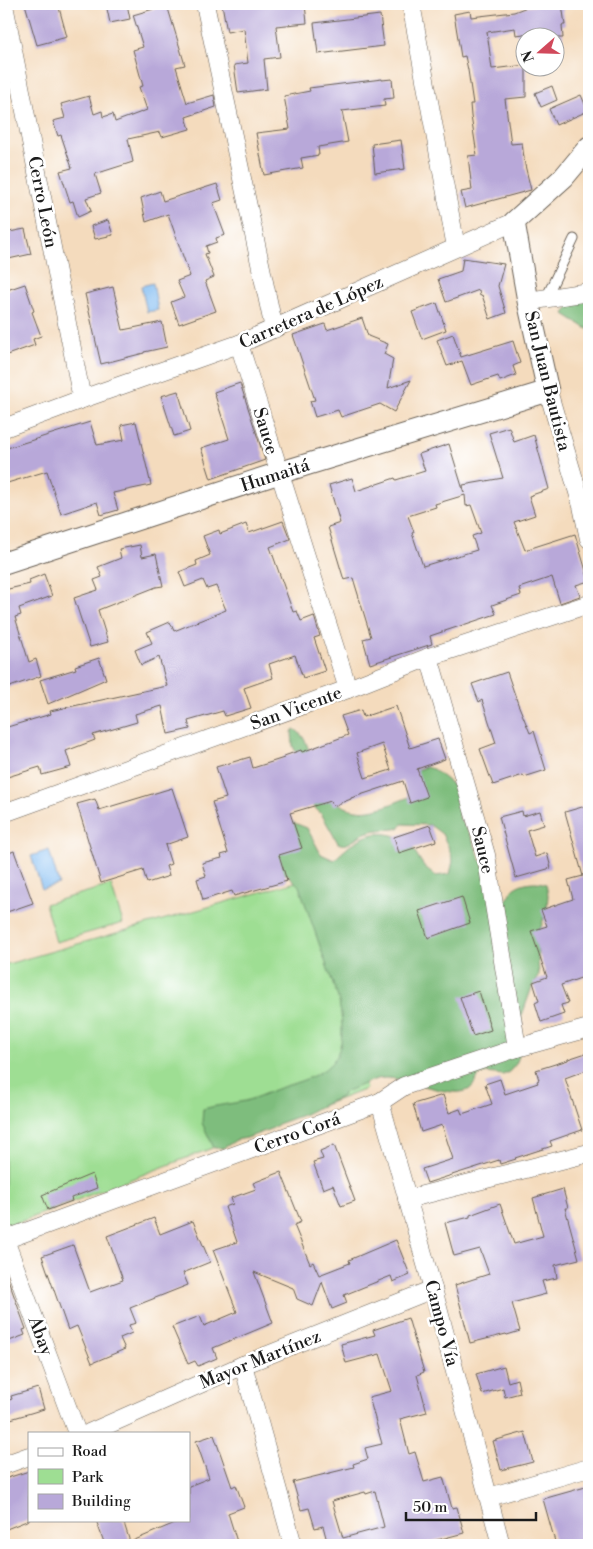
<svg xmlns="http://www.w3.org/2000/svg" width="593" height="1549" viewBox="0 0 593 1549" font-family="'Libre Bodoni',serif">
	<rect width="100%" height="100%" fill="#fff"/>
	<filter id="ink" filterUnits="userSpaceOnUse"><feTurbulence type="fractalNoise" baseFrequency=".02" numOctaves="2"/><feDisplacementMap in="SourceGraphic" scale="10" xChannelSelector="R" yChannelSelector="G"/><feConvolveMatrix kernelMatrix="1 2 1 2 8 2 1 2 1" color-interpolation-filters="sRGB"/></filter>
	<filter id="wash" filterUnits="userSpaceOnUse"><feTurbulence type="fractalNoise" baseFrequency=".0096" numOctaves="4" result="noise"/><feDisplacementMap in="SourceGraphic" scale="20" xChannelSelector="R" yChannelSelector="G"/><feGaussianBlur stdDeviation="1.12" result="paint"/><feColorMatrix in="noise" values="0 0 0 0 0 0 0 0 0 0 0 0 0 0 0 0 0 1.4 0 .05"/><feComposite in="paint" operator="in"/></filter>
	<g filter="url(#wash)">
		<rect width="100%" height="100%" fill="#f4dbbd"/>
		<g fill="#9ede93" stroke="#5d7d58">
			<polygon points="303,880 366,1089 4,1228 4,965"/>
			<polygon points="111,885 123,923 56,942 45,904"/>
		</g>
		<g fill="#7ebd7d" stroke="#4d6c4c">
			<polygon points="589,295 589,330 564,314 572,302"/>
			<path d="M294 729C310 737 310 763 319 778 325 786 332 795 338 803 362 819 386 806 409 797L414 771 425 767 433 769 453 785 458 796 459 817 470 834 499 904C502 902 506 900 509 897 511 894 511 891 513 889 521 882 537 880 546 884L548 895 547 908 537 940 539 975 532 987 521 1018V1051L516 1064 509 1072 503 1075 487 1073 480 1075C476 1079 474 1087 468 1090 450 1099 407 1077 384 1078 370 1079 357 1088 344 1092L342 1096 339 1098 327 1103 305 1114 280 1123 273 1128 247 1138 236 1140 224 1148H214L202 1123 203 1109C217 1105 231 1104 245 1101 255 1098 265 1094 274 1090 295 1082 326 1077 337 1055 345 1038 342 1016 338 998L299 886 288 875 275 868 269 854 292 822 307 828 321 854 334 860C350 845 364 831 387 834 395 835 403 838 408 843 415 850 418 858 424 866 427 869 432 872 436 876L450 874 453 861 448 846 442 834 430 825 402 824 399 828 395 829C385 830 373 829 363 834 355 838 348 848 338 843L322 815 309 802 298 757 293 746 292 732Z"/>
		</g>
		<g fill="#80bbf2" stroke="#4e6c87">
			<polygon points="153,283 158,310 147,312 141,286"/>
			<polygon points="49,850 59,884 42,889 31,856"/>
		</g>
		<g id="blocks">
			<g fill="#b8a8d9" fill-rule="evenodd">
				<polygon points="25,4 58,4 67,37 37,45"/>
				<polygon points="106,4 127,4 130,19 110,23"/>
				<polygon points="222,4 305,4 307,23 276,26 280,57 264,59 267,89 238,93 234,65 248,63 244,29 227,32"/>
				<polygon points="547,4 562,4 565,25 562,25 563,38 524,38 524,34 516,35 515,28 487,32 492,69 526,65 526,97 505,99 511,144 522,143 525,165 531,190 465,208 461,192 472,190 468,156 477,155 471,116 470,104 473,104 468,70 465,56 461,57 454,14 470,11 471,17 514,12 527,7"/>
				<polygon points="167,5 185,65 176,67 187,103 214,95 216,107 186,117 190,129 162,137 160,132 128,139 133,162 95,174 101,193 86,198 91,211 78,217 73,201 70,202 60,171 72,168 61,135 58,136 53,121 65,118 61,104 89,96 94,114 102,111 103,117 113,114 115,122 147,110 139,87 143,86 133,50 143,47 133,15"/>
				<polygon points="380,15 384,46 318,54 314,23"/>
				<polygon points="382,79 382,80 392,79 394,98 384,99 385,106 342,111 348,142 318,147 319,155 301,158 303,168 264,175 256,133 290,129 284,96 310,91 309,88"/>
				<polygon points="552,86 557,100 541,107 535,93"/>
				<polygon points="581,95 588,111 556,125 549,109"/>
				<polygon points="401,140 405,169 375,173 372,144"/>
				<polygon points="217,184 222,200 213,203 225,235 216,238 217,242 206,246 208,253 205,254 214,277 205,281 216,311 179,324 171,302 184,297 177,281 190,276 168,214 146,222 141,198 160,191 163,201"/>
				<polygon points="108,220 113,235 95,239 91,226"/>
				<polygon points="25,229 31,254 4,260 4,233"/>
				<polygon points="463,258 504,264 498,286 506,313 490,319 482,295 480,296 479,290 446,302 438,279 461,271"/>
				<polygon points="25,284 34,311 32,312 41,336 33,339 35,345 4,356 4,291"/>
				<polygon points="113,287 123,330 162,322 167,347 144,352 144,353 101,364 85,294"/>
				<polygon points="437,303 446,330 422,339 412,312"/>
				<polygon points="362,318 368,336 388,344 384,354 393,359 388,388 411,380 394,412 380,404 341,417 338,410 315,417 310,401 315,400 293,335 325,324 327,330"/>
				<polygon points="453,334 461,357 513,341 520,363 513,366 516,375 500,381 498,376 471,385 462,361 447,366 437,340"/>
				<polygon points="240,383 265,460 211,479 201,448 229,439 214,392"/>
				<polygon points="178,391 190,431 174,436 161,396"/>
				<polygon points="90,422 97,445 124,440 121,425 136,422 151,485 113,493 118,510 101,515 97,502 61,514 47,471 4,484 4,449"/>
				<path d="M509 427 514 442 534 435 549 489 529 496 535 515 514 522 525 550 575 534 589 581 576 585 580 596 560 603 552 577 519 588 521 595 492 605 496 614 430 636 432 644 370 664 363 639 371 637 353 578 344 580 328 527 340 523 329 485 352 478 356 491 395 478 396 480 425 471 419 454 449 444 464 493 463 485 503 478 489 433ZM465 495 466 506 471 505 481 533 472 536 477 550 423 566 412 533 414 532 408 516 436 507 435 504Z"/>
				<polygon points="283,521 290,539 270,547 293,612 297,611 301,621 314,616 320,636 314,638 325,671 303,678 295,655 269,664 273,678 244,688 251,708 225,716 223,711 188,721 190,729 168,734 162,706 135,714 137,722 93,735 95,740 66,751 71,767 42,775 40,767 4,778 4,728 51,714 50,711 167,686 159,657 141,665 135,650 152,643 147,632 170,622 174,631 226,610 216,586 207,589 203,580 185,587 179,572 197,565 196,561 210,555 203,536 219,530 220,534 246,524 249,533"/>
				<polygon points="140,545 142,557 156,554 163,586 156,587 98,610 108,642 90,647 74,598 98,590 94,580 102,577 98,567 121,558 119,549"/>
				<polygon points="44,574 52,596 19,608 21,615 15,617 29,662 36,659 41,676 4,689 4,590 30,584 29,580"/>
				<polygon points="99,658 106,679 48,704 40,680 76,669 75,666"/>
				<polygon points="507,672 518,704 530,733 534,731 546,770 524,777 523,775 493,785 480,749 496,743 482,700 479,702 472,684"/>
				<path d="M396 706 410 748 438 739 445 759 417 769 427 797 410 803 403 781 351 798V799L333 806 331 801 290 813 302 848 279 855 287 881 234 896 232 891 203 900 197 879 206 876 202 863 222 858 221 855 228 853 212 802 226 798 216 767 250 757 253 768 284 758V756L301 750 302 752 348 735 341 716 361 710 363 717ZM382 744 391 770 365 778 357 753Z"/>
				<polygon points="172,788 188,837 165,845 171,864 166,866 169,876 147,883 143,870 101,883 77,804 95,799 99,810"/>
				<polygon points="589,805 589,975 561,985 568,1003 561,1005 564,1014 541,1022 535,1003 539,1001 533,982 547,977 531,931 547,926 541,910 573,899 568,880 583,876 565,812"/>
				<polygon points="522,811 523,816 540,811 544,825 527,830 535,857 547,853 551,868 516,878 499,817"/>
				<polygon points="430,825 436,841 399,853 394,837"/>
				<polygon points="14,851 33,903 4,913 4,855"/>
				<polygon points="462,897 470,923 428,938 419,911"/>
				<polygon points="479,991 491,1030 473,1036 460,997"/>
				<polygon points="589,1052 589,1069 565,1078 582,1130 550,1141 552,1146 515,1158 516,1159 500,1164 499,1160 427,1183 422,1169 453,1159 442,1125 421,1132 413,1104 443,1095 449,1113 460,1109 462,1114 492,1104 485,1084 500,1079 505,1094 538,1083 537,1081 539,1080 536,1070 568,1060 568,1059"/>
				<polygon points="334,1145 355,1201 341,1206 333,1185 323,1189 313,1162 323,1159 320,1151"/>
				<polygon points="281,1172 301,1222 294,1225 310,1264 313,1262 319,1275 350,1263 349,1260 396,1240 410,1275 393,1282 391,1276 344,1295 347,1303 332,1309 322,1282 313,1306 297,1299 293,1288 254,1272 273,1323 213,1348 217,1358 198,1366 195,1361 188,1364 172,1327 200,1316 204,1326 237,1312 213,1250 237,1242 225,1207 233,1204 231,1198 256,1189 253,1183"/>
				<polygon points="92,1174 97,1188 71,1198 72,1201 48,1210 42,1195"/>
				<polygon points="563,1189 568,1208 565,1208 579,1259 555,1265 557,1278 542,1281 546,1294 512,1303 520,1331 507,1335 506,1334 470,1343 455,1285 489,1274 480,1249 454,1256 445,1223 470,1217 470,1215 500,1204 514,1244 543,1236 533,1198"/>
				<polygon points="154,1218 160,1234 193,1221 210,1262 183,1273 188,1285 130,1308 136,1323 129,1325 132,1333 120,1338 125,1349 92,1363 77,1326 68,1330 42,1256 73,1245 90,1292 123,1280 107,1236"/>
				<polygon points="4,1271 5,1271 26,1329 23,1330 25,1335 4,1343"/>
				<path d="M408 1318 424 1372 417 1375 427 1412 400 1419 409 1454 415 1452 424 1482 443 1477 452 1508 457 1507 464 1533 418 1545H328L323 1526 315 1528 309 1508 301 1510 293 1482 354 1467 353 1464 368 1459 365 1448 382 1444 369 1397 392 1391 380 1354 346 1363 341 1344 375 1335 373 1330ZM375 1491 384 1527 343 1538 332 1501 365 1492 366 1494Z"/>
				<polygon points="504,1366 508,1382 517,1379 520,1393 505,1397 503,1388 482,1394 476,1374"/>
				<polygon points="38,1388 44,1409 4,1421 4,1402 12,1399 11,1396"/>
				<polygon points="525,1432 533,1462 501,1470 493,1441"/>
				<polygon points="214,1435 232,1487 236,1485 244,1507 228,1513 238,1545 105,1545 96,1520 123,1520 130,1542 182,1520 189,1520 189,1486 209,1478 196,1441"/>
				<polygon points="29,1471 29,1520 4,1530 4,1479"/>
				<polygon points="589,1486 589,1545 556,1545 543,1499"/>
			</g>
		</g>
	</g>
	<g filter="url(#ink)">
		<use href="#blocks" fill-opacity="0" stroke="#685f54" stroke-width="1"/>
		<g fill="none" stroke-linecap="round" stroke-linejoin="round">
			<defs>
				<polyline id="service" points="546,298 574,239"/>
				<g id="minor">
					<polyline points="205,4 274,329"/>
					<polyline points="411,4 456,247"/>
					<polyline points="4,5 82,399"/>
					<polyline points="528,301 589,292"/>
					<polyline points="239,344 348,689"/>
					<polyline points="548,391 582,506 589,539"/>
					<polyline points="4,428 82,399 239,344 514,222"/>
					<polyline points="429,657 486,855 517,1048"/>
					<polyline points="4,813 348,689 429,657 589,604"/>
					<polyline points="380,1102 433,1289 501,1545"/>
					<polyline points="407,1199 589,1153"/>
					<polyline points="4,1240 380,1102 404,1086 517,1048 589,1028"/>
					<polyline points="5,1240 77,1433"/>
					<polyline points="243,1365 293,1545"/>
					<polyline points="89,1433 243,1365 433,1289"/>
					<polyline points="4,1465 29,1456"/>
					<polyline points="489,1497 589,1468"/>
				</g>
				<polyline id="tertiary" points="4,563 279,473 548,391 528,301 514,222 564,177 589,147"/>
			</defs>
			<use href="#service" stroke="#685f54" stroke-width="11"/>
			<use href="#minor" stroke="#685f54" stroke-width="19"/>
			<use href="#tertiary" stroke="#685f54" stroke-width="23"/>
			<use href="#service" stroke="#fff" stroke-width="9"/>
			<use href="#minor" stroke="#fff" stroke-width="18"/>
			<use href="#tertiary" stroke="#fff" stroke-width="21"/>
		</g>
	</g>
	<g text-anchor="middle" stroke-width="5" stroke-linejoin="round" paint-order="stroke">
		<g font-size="18" fill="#1c1c1c" stroke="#fff">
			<text transform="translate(43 202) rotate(79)" y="6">Cerro León</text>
			<text transform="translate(311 312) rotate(-24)" y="6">Carretera de López</text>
			<text transform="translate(548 381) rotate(76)" y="6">San Juan Bautista</text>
			<text transform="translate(266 431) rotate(73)" y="6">Sauce</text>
			<text transform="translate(275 475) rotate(-18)" y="6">Humaitá</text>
			<text transform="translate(296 708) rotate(-20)" y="6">San Vicente</text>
			<text transform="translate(483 850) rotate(77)" y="6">Sauce</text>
			<text transform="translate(297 1133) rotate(-20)" y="6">Cerro Corá</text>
			<text transform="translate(442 1323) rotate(75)" y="6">Campo Vía</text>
			<text transform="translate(41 1336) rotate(70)" y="6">Abay</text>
			<text transform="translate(260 1359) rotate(-22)" y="6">Mayor Martínez</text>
		</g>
	</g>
	<rect width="593" height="1549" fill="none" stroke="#fff" stroke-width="20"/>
	<rect x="28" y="1432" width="162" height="90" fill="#ffffff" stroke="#a4a4a4"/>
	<rect x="38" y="1448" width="25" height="8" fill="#ffffff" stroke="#a4a4a4"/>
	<text x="72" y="1456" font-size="15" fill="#1c1c1c">Road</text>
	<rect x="38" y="1469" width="25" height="15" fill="#9ede93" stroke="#a4a4a4"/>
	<text x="72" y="1482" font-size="15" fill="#1c1c1c">Park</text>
	<rect x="38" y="1494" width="25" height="15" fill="#b8a8d9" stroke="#a4a4a4"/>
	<text x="72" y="1506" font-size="15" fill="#1c1c1c">Building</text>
	<g transform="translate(540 52) rotate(250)"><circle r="24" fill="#ffffff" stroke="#a4a4a4"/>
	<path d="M0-4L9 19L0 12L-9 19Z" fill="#d1495b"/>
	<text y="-8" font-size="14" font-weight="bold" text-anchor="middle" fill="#1c1c1c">N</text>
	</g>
	<path d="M406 1512v8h130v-8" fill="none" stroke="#1c1c1c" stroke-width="2.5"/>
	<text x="413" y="1512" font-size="15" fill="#1c1c1c" stroke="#ffffff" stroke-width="4" paint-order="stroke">50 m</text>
</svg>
